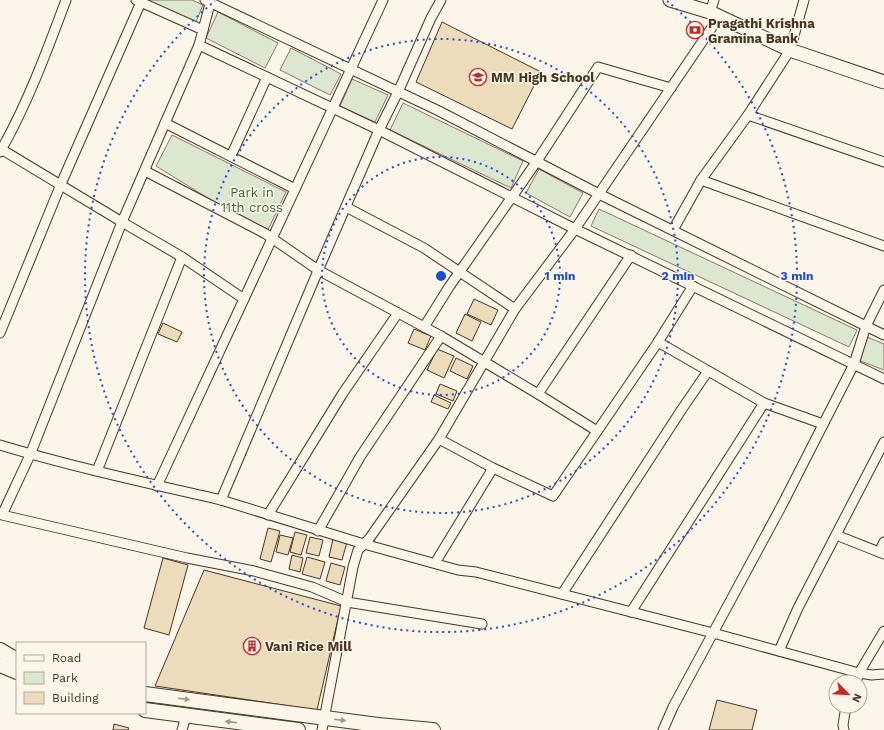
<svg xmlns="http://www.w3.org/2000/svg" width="884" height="730" viewBox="0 0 884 730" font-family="'Work Sans',sans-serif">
	<rect width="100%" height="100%" fill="#fbf6e9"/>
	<g fill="#dce7d0" stroke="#887966">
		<polygon points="146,0 192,0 203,5 195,24"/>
		<polygon points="218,12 278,43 265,68 206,38"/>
		<polygon points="291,48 341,74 330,95 280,70"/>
		<polygon points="352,79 388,95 375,122 340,106"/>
		<polygon points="403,103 523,161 511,188 390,130"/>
		<polygon points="172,135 286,192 266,234 156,166"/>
		<polygon points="539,169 583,193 570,217 526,193"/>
		<polygon points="599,209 857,330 849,347 591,226"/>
		<polygon points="867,337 884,344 884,370 858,360"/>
	</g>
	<g fill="#ecdcbc" stroke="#4a3520">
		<polygon points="442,22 541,72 512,129 416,82"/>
		<polygon points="474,299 498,310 491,325 467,314"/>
		<polygon points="465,314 481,322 472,341 456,333"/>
		<polygon points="163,323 182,332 177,342 158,334"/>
		<polygon points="414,329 431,336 425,350 408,343"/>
		<polygon points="437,349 454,356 444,378 427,370"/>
		<polygon points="456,358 473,366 467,379 450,371"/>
		<polygon points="440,384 457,391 453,401 436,394"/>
		<polygon points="434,395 451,403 448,409 431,402"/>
		<polygon points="268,528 280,531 271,562 260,559"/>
		<polygon points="295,532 307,535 301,555 290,552"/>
		<polygon points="280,535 293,538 288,555 276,552"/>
		<polygon points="310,537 323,540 319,556 306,553"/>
		<polygon points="333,539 347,542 342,560 329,557"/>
		<polygon points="292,555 303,558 300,572 289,569"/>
		<polygon points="307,557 325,562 320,579 302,574"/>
		<polygon points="163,558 188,565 169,635 144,628"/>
		<polygon points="331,563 345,567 340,585 326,581"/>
		<polygon points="204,570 341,606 317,710 155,686"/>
		<polygon points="717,700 757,710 752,730 709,730"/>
		<polygon points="114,724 129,728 128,730 113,730"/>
	</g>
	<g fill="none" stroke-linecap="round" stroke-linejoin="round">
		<defs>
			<g id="street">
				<polyline points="136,0 203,30 199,45 379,130 575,229 884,379"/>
				<polyline points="205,0 439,111 599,194 884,335"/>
				<polyline points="441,0 431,18 398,92 379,130 320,266 221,500 364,544 458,570 476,572 713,633 859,673 872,675 884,674"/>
				<polyline points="710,12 714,0"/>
				<polyline points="203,30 211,0"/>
				<polyline points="748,115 790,50 804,0"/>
				<polyline points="165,123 295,189"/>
				<polyline points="1,149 122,222 199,45"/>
				<path d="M0 152C27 105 47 51 66 0"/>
				<polyline points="231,156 267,77"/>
				<polyline points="145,171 266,234 318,270 441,336 538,394"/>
				<polyline points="701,180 748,115 884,162"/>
				<polyline points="346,207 424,248 515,309"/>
				<polyline points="673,230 701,180 884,246"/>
				<polyline points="182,257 122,222 30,455 2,515 187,558 254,571 312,587 347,602 482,624"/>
				<polyline points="424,327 449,287 537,161 598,67 671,88"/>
				<polyline points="0,333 61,184 141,2"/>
				<polyline points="658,342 693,286"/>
				<polyline points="764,403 823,424"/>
				<polyline points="597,431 538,394 631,255"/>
				<polyline points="439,439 493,468 553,496 658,342 764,403 631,612"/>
				<path d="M0 445C73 467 147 483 221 500"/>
				<polyline points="97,471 182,257 244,299"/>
				<polyline points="157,486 383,0"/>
				<polyline points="268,515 343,393 398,313"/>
				<polyline points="318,531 360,457 441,336"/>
				<polyline points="836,535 884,554"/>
				<polyline points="879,552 884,542"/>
				<polyline points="435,563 493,468"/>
				<polyline points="562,594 682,409 708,371"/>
				<polyline points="779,651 798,608 884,442"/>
				<polyline points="856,682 859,673 884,631"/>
				<polyline points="182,730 186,716"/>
				<polyline points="322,730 353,567 358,550 369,539 439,439 515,309 575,229 719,17"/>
				<polyline points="663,730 673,707 781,507 854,364 866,326 884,290"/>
				<polyline points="844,730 843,725 846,706"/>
			</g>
			<polyline id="secondary" points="670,0 710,12 790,50 884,82"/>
			<g id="primary">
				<polyline points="0,650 17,660"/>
				<polyline points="0,665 17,672"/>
				<polyline points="145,694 378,725 433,730"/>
				<polyline points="145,710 298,730"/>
			</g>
		</defs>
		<use href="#street" stroke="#4a3520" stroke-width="11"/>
		<use href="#secondary" stroke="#4a3520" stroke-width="15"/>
		<use href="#primary" stroke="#4a3520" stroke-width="16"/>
		<use href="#street" stroke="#fbf6e9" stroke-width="9"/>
		<use href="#secondary" stroke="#fbf6e9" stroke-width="13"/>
		<use href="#primary" stroke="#fbf6e9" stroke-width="14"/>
	</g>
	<defs><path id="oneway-solid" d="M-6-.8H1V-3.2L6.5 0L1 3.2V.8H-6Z"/></defs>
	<g fill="#a29684">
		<use href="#oneway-solid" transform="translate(184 699) rotate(7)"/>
		<use href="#oneway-solid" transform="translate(340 720) rotate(7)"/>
		<use href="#oneway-solid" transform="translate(231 722) rotate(-173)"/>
	</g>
	<g fill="none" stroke="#1d4ed8" stroke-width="2" stroke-dasharray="2 4">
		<circle cx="441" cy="276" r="119"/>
		<circle cx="441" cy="276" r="237"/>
		<path d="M667 1A356 356 0 1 1 215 1"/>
	</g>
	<defs>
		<symbol id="bank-ring" viewBox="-11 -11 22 22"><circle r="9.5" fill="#fbf6e9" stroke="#c62828" stroke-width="1.5"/><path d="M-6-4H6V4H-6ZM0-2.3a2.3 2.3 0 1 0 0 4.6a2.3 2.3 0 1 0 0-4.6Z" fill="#c62828"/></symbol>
		<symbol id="school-ring" viewBox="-11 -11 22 22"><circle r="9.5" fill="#fbf6e9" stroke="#c62828" stroke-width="1.5"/><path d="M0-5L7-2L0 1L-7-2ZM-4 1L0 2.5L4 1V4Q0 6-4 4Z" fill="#c62828"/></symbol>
		<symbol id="building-ring" viewBox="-11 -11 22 22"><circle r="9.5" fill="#fbf6e9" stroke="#c62828" stroke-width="1.5"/><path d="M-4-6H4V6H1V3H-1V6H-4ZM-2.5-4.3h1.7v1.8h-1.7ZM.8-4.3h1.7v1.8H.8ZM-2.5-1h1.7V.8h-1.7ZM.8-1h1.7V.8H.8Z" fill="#c62828"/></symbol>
	</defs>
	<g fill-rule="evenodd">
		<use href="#bank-ring" x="685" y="20" width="20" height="20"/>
		<use href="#school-ring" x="468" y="67" width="20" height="20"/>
		<use href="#building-ring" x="242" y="636" width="20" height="20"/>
	</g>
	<g text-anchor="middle" stroke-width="3" stroke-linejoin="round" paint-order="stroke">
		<g font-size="13" font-weight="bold" fill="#4a3520" stroke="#fbf6e9" text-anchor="start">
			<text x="708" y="28">Pragathi Krishna<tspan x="708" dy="15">Gramina Bank</tspan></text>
			<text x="491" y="82">MM High School</text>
			<text x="265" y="651">Vani Rice Mill</text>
		</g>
		<g font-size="13" fill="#436837" stroke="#fbf6e9">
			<text x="252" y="197">Park in<tspan x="252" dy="15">11th cross</tspan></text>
		</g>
	</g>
	<circle cx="441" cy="276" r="6" fill="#1d4ed8" stroke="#fbf6e9" stroke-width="2"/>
	<g font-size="12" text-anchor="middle" font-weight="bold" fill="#1d4ed8" stroke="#fbf6e9" stroke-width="3" stroke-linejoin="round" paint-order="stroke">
		<text x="560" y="280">1 min</text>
		<text x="678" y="280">2 min</text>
		<text x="797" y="280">3 min</text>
	</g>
	<rect x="16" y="642" width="130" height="72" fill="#fbf6e9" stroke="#b4a999"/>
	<rect x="24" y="655" width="20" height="6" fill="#fbf6e9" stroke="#b4a999"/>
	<text x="52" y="662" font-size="12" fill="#4a3520">Road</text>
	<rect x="24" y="672" width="20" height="12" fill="#dce7d0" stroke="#b4a999"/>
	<text x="52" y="682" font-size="12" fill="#4a3520">Park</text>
	<rect x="24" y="692" width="20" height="12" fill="#ecdcbc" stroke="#b4a999"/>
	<text x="52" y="702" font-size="12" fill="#4a3520">Building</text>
	<g transform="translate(848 694) rotate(114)"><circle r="19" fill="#fbf6e9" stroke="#b4a999"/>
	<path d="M0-3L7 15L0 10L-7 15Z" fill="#c62828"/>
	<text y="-6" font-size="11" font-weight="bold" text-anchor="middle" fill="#4a3520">N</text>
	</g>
</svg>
